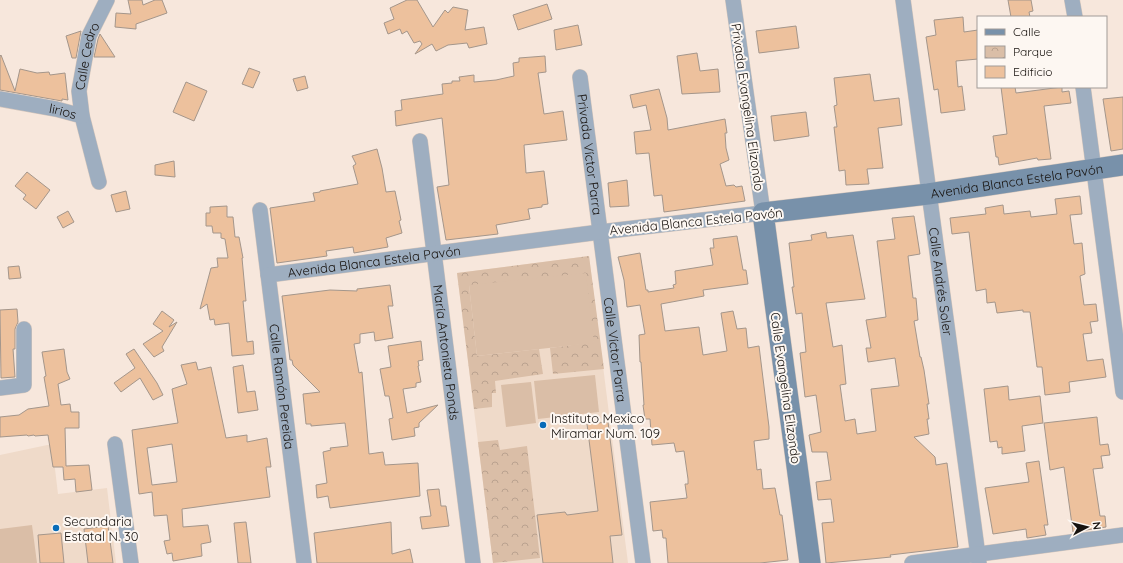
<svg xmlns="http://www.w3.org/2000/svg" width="1123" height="563" viewBox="0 0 1123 563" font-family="Quicksand,sans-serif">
	<defs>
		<pattern id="park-crowns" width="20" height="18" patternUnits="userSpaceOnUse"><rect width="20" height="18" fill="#dabea7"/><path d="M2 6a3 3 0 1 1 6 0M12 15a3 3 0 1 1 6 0" fill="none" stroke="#baa28f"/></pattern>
	</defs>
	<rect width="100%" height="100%" fill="#f7e7dc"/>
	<g fill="#efdac9">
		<polygon points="589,256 628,563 493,563 457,273"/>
		<polygon points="52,444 58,494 107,488 116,563 0,563 0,455"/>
	</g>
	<g fill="url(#park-crowns)">
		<polygon points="589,256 604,369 553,374 550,348 594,342 469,285 477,356 539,349 543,374 495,381 496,393 492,393 492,407 474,409 457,273"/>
		<polygon points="498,440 500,450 527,446 540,558 493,563 478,442"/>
	</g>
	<g fill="#dabea7">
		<polygon points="586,273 594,343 477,356 469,285"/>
		<polygon points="595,375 599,412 538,419 534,381"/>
		<polygon points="531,382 536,423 506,427 501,385"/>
		<polygon points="32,525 37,563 0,563 0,529"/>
	</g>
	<g fill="#edc19d" stroke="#a4968b" fill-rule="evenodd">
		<polygon points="128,0 142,0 143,5 155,0 162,0 167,13 136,24 136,29 115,27 116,13 131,14"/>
		<polygon points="407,0 417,0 433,27 445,10 448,13 453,7 468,10 465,30 484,27 487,44 469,48 467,43 448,45 436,51 432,44 415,54 422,44 420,41 414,43 407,31 402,34 400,29 388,34 384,23 394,19 390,8"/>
		<polygon points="1008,0 1031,0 1033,11 1029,12 1030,17 1011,17"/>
		<polygon points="547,4 552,19 518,30 513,15"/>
		<polygon points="963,17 964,32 978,30 978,59 956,61 958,87 962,86 965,110 941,113 938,89 934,90 926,37 936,35 934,20"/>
		<polygon points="578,25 582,45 556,50 554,30"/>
		<polygon points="796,26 799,48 759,53 756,31"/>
		<polygon points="81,31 76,58 72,58 66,36"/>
		<polygon points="100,34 115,57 94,57 98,39"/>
		<polygon points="697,53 700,71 718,69 720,92 682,94 677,56"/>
		<polygon points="1,55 15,91 20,69 37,73 49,72 50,75 65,73 68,100 62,99 62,101 0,90 0,56"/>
		<polygon points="545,56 546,72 538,73 544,114 563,111 567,140 524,145 526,173 544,171 548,204 542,205 542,207 528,209 530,219 496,225 498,234 446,240 437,187 449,185 442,118 396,126 395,111 402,110 401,100 443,94 442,84 452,83 452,81 460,81 459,77 474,75 474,82 496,80 514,76 513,63 519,62 519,58"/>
		<polygon points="249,68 260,72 253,88 242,84"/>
		<polygon points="870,74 874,101 899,98 902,125 878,128 883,168 867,169 869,184 846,185 845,170 839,171 834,127 837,127 834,106 837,105 834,78"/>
		<polygon points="305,76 308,88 297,91 293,79"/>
		<polygon points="186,82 207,91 194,121 173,112"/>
		<polygon points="1001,87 1015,87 1016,93 1062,87 1062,92 1069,91 1071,103 1044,106 1051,159 1038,160 1037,158 999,165 998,157 996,157 993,136 1007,134"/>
		<polygon points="659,89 667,118 668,130 725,119 727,133 725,133 726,148 729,160 720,164 726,186 734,185 736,187 742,186 745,201 664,212 662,195 654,196 649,153 636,154 634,132 651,130 646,105 633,108 630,95"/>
		<polygon points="1123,97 1123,149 1111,151 1103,99"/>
		<polygon points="806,112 809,136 774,141 771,116"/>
		<polygon points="377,149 382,168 386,192 395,191 401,220 399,221 402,233 386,238 388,247 354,253 353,247 326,251 327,256 277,263 270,208 315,201 313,193 320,192 320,191 358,184 353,166 356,164 352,156"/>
		<polygon points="174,161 175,177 155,175 155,165"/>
		<polygon points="27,172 50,190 36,209 23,199 26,195 15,186"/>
		<polygon points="627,180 629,206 610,207 608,183"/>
		<polygon points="126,191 130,209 116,212 111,195"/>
		<polygon points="1080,196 1082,214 1070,215 1074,244 1082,243 1085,274 1080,276 1084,305 1096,304 1098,321 1090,322 1092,333 1083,334 1087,361 1103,359 1106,377 1069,382 1070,392 1045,395 1042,367 1037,367 1030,312 1023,312 1023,310 997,313 995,302 987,303 986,289 976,291 969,232 952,234 950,218 986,214 985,208 1003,205 1004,214 1030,211 1031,217 1057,214 1055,199"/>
		<polygon points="227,206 227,217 233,217 235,237 239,237 243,258 242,258 246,301 243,301 247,342 253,341 254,354 232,356 229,323 215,325 214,319 210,320 207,304 200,309 211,268 218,267 217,258 228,258 225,239 221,238 221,233 213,233 212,226 206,226 206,213 210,213 210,207"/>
		<polygon points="68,211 74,222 63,228 57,217"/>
		<polygon points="914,216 920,254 908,256 913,298 916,298 918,320 914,321 920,357 921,357 924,370 929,404 927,404 929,419 927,419 929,434 914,437 935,457 936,465 947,463 958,547 890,555 891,557 871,559 826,563 822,523 834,522 831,499 818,500 816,482 831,480 827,452 812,452 809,435 821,432 816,395 805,397 800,353 806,352 802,313 796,314 792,287 794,287 789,243 812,240 811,235 826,232 827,238 853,235 865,299 826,303 833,347 842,345 846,384 840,385 845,421 855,419 857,434 876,431 871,389 899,386 895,358 868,362 866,348 871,348 866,320 886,317 877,241 895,239 892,218"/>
		<polygon points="737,236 743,270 746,270 748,284 703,290 704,296 661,304 665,331 699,327 703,355 727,351 721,313 733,311 737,329 746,328 748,348 759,346 769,427 769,439 754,441 757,470 761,469 763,489 775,488 780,515 782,515 788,560 760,563 668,563 666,538 663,538 662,530 653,531 650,502 687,498 685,484 688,484 688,479 684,451 676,452 674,443 652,445 650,419 645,419 643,405 644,405 641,362 640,362 639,335 645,334 640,305 627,307 624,280 618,257 640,253 646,290 648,290 648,292 674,288 673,285 676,284 675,271 713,265 710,248 714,248 713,239"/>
		<polygon points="19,266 21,278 9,279 8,267"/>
		<polygon points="390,285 393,306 388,306 393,338 375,341 374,332 360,334 360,343 354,344 359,373 362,372 369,454 383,452 385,465 418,463 420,496 330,508 328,496 317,498 316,485 327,483 323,452 331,450 330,448 348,446 345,423 311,426 311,424 306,424 303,394 320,392 293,365 292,360 290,360 282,296 330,290 357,291 357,289"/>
		<polygon points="17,309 18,322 15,329 15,349 13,349 15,377 1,378 0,310"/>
		<polygon points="162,311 174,320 169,327 177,322 162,347 164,351 154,357 143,344 163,331 153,324"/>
		<polygon points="421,341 423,360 418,361 419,366 418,366 421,382 416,383 416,387 403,389 407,413 438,405 419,423 419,427 414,428 415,436 392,440 389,419 393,418 389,396 385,396 380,369 391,367 388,346"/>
		<polygon points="64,349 67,372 70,379 58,384 61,405 70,404 71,412 79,412 79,428 65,428 66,466 89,465 92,490 76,492 75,479 64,480 63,467 53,467 48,435 35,436 34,435 28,436 27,435 0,437 0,417 19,415 28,409 49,406 44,377 46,376 42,352"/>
		<polygon points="134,349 157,383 163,395 153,400 140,378 121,392 114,383 135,368 126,354"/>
		<path d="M196 362 198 370 211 367 226 438 247 435V442L267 438 271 467H266L270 497 182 509 183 527 208 525 211 542 201 544 202 556 173 561 172 553 167 554 164 541 170 540 167 515 154 516 152 492 139 494 132 430 178 423 172 389 187 384 181 365ZM172 444 177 482 152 485 147 448Z"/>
		<polygon points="243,365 247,392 255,391 258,410 238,413 233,367"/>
		<polygon points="1008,386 1009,400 1040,396 1043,423 1022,426 1025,451 1002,454 1002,447 998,448 997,441 990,442 984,389"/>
		<polygon points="1097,417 1100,445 1108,444 1110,455 1101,456 1103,468 1093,469 1100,516 1105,516 1106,527 1073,532 1064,467 1050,470 1044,423"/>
		<polygon points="608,422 622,535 610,536 613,563 543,563 537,515 565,512 567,515 598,511 587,424"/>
		<polygon points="1039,461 1048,525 1044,525 1046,535 1027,538 1026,529 993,534 985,488 1029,482 1026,463"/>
		<polygon points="439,489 441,506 446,506 449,526 422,529 420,517 431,516 427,490"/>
		<polygon points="246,522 251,563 238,563 234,523"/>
		<polygon points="391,522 392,554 410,549 413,563 317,563 314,533"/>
		<polygon points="108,526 113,563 88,563 84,529"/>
		<polygon points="61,533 64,563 40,563 38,535"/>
	</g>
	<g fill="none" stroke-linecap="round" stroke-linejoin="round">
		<defs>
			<g id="street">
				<path id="s1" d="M903 0 979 563"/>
				<polyline points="1072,0 1075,17"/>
				<path id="s2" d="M580 77 643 563"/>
				<polyline points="1083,87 1123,392"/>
				<path id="s3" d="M0 99 56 109 82 116 99 182"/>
				<path id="s4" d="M82 116 79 91 89 36 107 0"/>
				<path id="s5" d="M420 141 473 563"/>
				<path id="s6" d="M260 210 304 563"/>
				<path id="s7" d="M268 275 600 232 763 213 733 0"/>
				<polyline points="0,388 24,385 24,329"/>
				<polyline points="115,444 131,563"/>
				<polyline points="912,563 1123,535"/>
			</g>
			<g id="secondary">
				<path id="s8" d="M810 563 763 213 928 194 1123 165"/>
			</g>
		</defs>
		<use href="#street" stroke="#d3c5bb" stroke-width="16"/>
		<use href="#secondary" stroke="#d3c5bb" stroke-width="22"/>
		<use href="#street" stroke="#9eaec0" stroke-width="15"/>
		<use href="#secondary" stroke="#7891aa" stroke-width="21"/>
	</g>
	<g fill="#096cb8" stroke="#fdf7f2" stroke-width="1.5">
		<circle cx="543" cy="425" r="4"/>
		<circle cx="56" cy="528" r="4"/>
	</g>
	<g text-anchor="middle" stroke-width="4" stroke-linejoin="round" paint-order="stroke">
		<g font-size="13" fill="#17120e" stroke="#fdf7f2">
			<text dy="5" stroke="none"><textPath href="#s4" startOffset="61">Calle Cedro</textPath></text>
			<text transform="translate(748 107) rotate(82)" y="5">Privada Evangelina Elizondo</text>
			<text dy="5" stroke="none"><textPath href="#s3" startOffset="64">lirios</textPath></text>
			<text dy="5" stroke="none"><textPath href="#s2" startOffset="78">Privada Víctor Parra</textPath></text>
			<text dy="5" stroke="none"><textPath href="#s8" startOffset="609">Avenida Blanca Estela Pavón</textPath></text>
			<text transform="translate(696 221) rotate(-6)" y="5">Avenida Blanca Estela Pavón</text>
			<text dy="5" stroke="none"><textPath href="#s7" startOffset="107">Avenida Blanca Estela Pavón</textPath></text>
			<text dy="5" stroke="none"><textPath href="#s1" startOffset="284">Calle Andrés Soler</textPath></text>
			<text dy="5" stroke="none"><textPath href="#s2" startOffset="275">Calle Víctor Parra</textPath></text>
			<text dy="5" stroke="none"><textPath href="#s5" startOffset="213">María Antonieta Ponds</textPath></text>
			<text dy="5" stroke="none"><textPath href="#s6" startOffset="178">Calle Ramón Pereida</textPath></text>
			<text transform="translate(786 388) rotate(82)" y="5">Calle Evangelina Elizondo</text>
		</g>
		<g font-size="13" fill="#17120e" stroke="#fdf7f2" text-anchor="start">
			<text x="551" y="423">Instituto Mexico<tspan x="551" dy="15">Miramar Num. 109</tspan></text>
			<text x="64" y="526">Secundaria<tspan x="64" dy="15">Estatal N. 30</tspan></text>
		</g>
	</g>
	<rect x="977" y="16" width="130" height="72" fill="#fdf7f2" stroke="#a19b97"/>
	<rect x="985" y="29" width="20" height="6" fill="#7891aa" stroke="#a19b97"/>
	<text x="1013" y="36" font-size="12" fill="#17120e">Calle</text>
	<rect x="985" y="46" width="20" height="12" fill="url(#park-crowns)" stroke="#a19b97"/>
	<text x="1013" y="56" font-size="12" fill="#17120e">Parque</text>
	<rect x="985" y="66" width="20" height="12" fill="#edc19d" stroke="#a19b97"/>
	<text x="1013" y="76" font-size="12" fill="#17120e">Edificio</text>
	<g transform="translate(1087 527) rotate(83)" stroke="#fdf7f2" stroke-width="3" paint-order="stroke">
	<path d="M0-3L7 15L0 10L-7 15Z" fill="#17120e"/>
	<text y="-6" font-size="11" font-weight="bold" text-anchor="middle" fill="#17120e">N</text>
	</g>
</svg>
